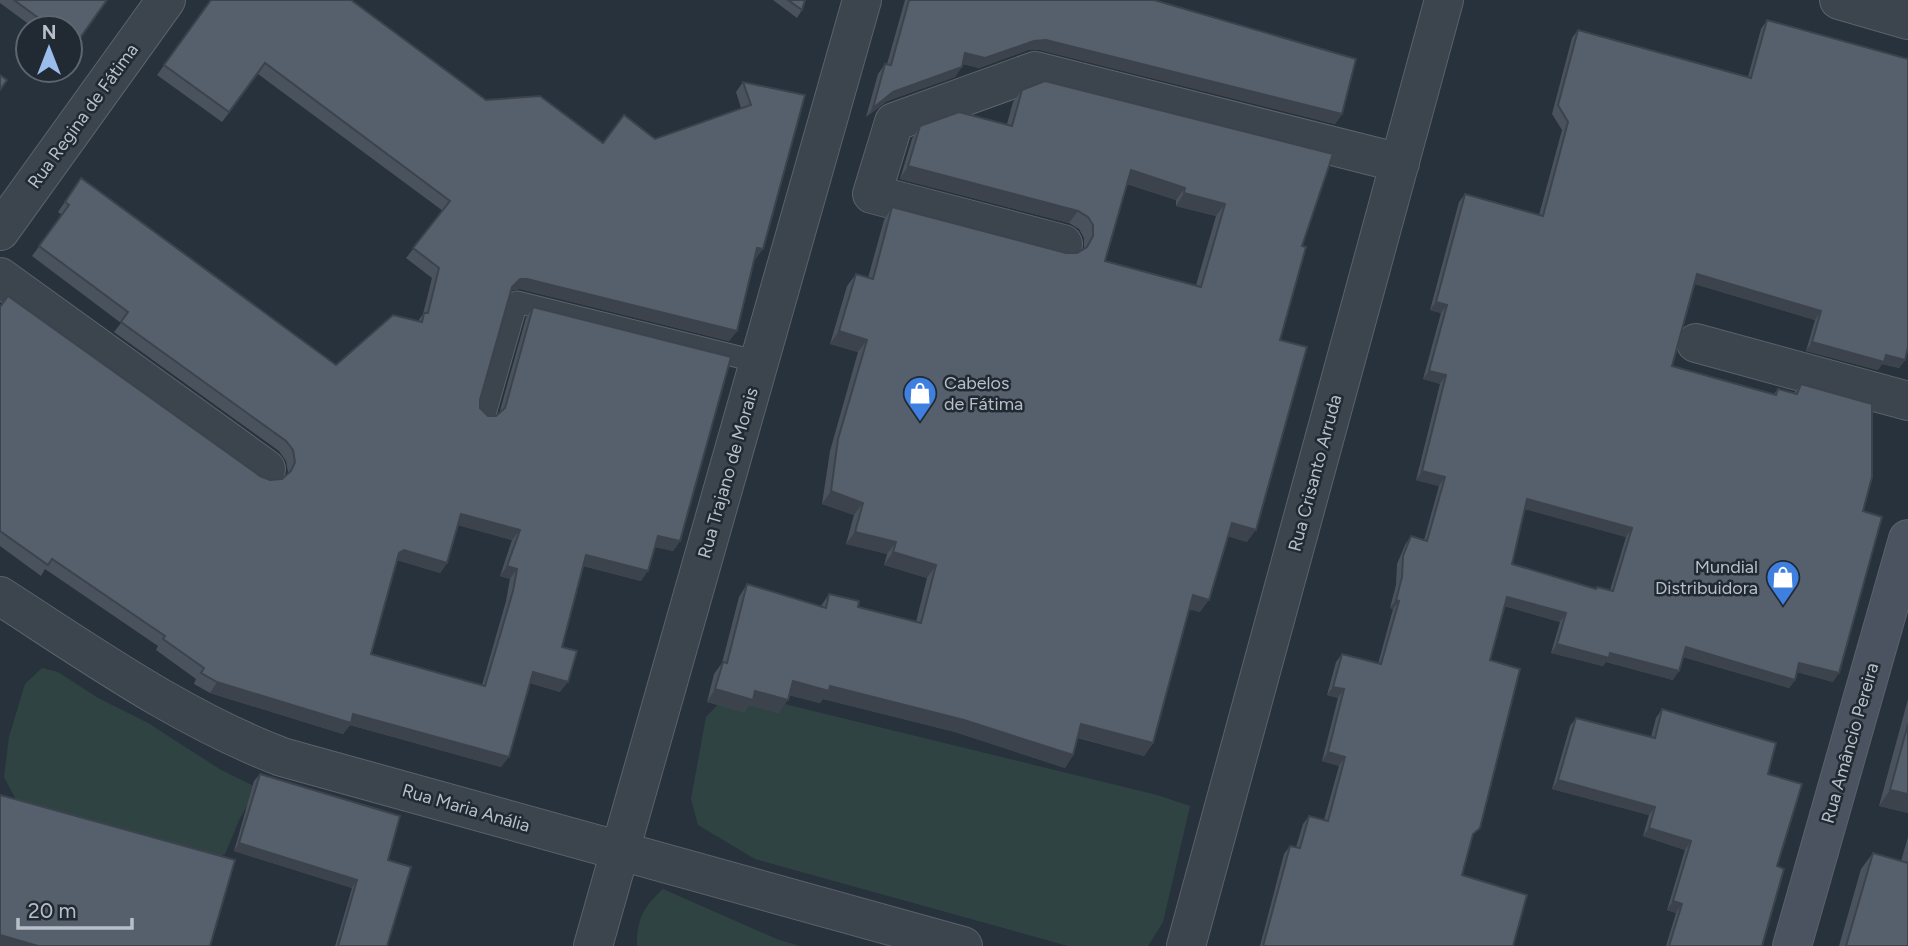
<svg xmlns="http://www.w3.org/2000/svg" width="1908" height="946" viewBox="0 0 1908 946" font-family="Figtree,sans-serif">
	<rect width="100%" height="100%" fill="#28323c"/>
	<g fill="#304343">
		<polygon points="42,668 58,672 98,698 148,723 221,770 258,788 240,818 225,854 208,863 21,809 4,777 9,737 25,684"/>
		<polygon points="731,691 1157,795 1190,806 1163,922 1148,946 1068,946 755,859 698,825 691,799 706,717"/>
		<path d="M663 889 779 940 800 946H637C637 919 643 907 663 889Z"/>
	</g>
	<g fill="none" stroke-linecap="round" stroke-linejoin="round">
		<defs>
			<polyline id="lane" points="485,414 517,302 759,362"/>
			<g id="street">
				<polyline points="1839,0 1908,20"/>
				<polyline points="0,231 166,0"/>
				<polyline points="1063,244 872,194 894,122 1035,71 1400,163"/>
				<polyline points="0,277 266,469"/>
				<polyline points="1696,343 1908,401"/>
				<path d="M0 596C92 655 180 718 282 757L963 946"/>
				<polyline points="593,946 862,0"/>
				<polyline points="1186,946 1444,0"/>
			</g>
			<polyline id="secondary" points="1792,946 1908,539"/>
		</defs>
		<use href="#lane" stroke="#5a626b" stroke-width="23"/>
		<use href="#street" stroke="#5a626b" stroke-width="40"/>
		<use href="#secondary" stroke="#5a626b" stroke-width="40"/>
		<use href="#lane" stroke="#3c444d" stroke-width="21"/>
		<use href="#street" stroke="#3c444d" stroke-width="38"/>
		<use href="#secondary" stroke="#4a535f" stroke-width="38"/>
	</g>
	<g fill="#4a535d" fill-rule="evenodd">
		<polygon points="0,0 107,0 70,51 70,28 34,28 0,3"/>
		<path d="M211 0 603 143 655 139 741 108 736 92 743 82 805 95 755 260 754 259 737 331 729 341 520 289 513 290 511 292 480 400V408L488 416H496L499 414 526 318 533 307 680 541 673 551 655 547 641 581 583 566 562 647 560 692 530 683 501 767 350 725 343 734 210 693 194 684 196 679 156 650 158 646 45 569 41 576 0 546V307L260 476 270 480 282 479 287 475 288 472 286 461 279 451 114 332 121 323 32 256 62 215 58 212 81 178 336 365 418 321 423 314 432 278 406 258 443 211 258 74 222 122 157 75ZM458 525 512 540 500 576 510 579 506 601 482 685 371 654 397 560 440 573 447 563Z"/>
		<polygon points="773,0 805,0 802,10 797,18"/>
		<polygon points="905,0 1154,0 1342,114 1335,124 1040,50 1028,50 979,68 963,64 955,77 887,101 866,117 878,74 885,64 887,64"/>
		<path d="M1767 20 1905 360 1899 368 1882 364 1878 370 1806 351 1815 320 1695 284 1672 366 1774 394 1778 389 1794 393 1801 384 1863 511 1833 682 1797 672 1795 680 1789 688 1683 657 1673 680 1606 662 1603 666 1551 653 1560 622 1504 606 1490 660 1472 838 1462 875 1513 946H1260L1284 854 1290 846 1296 847 1303 824 1309 816 1324 820 1339 766 1322 761 1338 698 1327 695 1336 662 1342 654 1378 664 1393 609 1390 608 1396 585 1397 564 1405 545 1411 536 1424 540 1439 486 1416 480 1440 384 1423 379 1441 313 1430 310 1459 202 1465 194 1539 215 1562 130 1552 114 1572 38 1578 30 1748 77 1761 29ZM1525 509 1626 537 1610 590 1597 587 1595 589 1512 564Z"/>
		<path d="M1022 90 1302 246 1280 340 1247 542 1228 536 1200 612 1189 609 1153 743 1144 756 1078 738 1073 755 1065 768 955 732 823 699 820 703 789 695 779 713 749 705 744 712 707 702 714 674 722 663 739 597 747 584 821 606 829 594 858 607 916 622 927 578 884 565 887 554 846 544 854 515 822 504 830 451 858 352 830 344 847 286 856 274 868 278 884 220 892 207 1066 253H1077L1084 249V238L1079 229 1069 223 900 179 912 139 920 126 1007 124 1013 102ZM1127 184 1176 200V206L1216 216 1196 285 1105 261Z"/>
		<polygon points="1908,699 1908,813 1879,806"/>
		<polygon points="1662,709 1768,774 1777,866 1762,946 1666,946 1676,913 1667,910 1685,850 1643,836 1649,815 1552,789 1570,726 1576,718 1651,737 1656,718"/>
		<polygon points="260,774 388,860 387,946 335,946 352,888 234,851 254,781"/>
		<polygon points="1908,837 1908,946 1839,946 1861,869 1873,853 1901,861"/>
	</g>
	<g fill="#3c434c">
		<polygon points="1046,40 1342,114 1335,124 1040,50 1028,50 979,68 958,63 965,53 1034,41"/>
		<polygon points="962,67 955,77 887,101 866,117 873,108 893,92"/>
		<polygon points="908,166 1078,211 1069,223 900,179"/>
		<polygon points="1131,170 1185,188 1176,200 1122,182"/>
		<polygon points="1184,193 1225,204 1216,216 1176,206"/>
		<polygon points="757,248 763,249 755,260 750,259"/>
		<polygon points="1697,274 1821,311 1815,320 1691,283"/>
		<polygon points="520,279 527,279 737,331 729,341 520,289 513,290 505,298 512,287"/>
		<polygon points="1436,302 1447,305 1441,313 1430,310"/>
		<polygon points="839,331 867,340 858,352 830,344"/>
		<polygon points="1812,342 1886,355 1905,360 1899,368 1882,364 1878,370 1806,351"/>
		<polygon points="1429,371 1446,375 1440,384 1423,379"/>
		<polygon points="1422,471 1445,477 1439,486 1416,480"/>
		<polygon points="831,491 863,503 854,515 822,504"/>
		<polygon points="1527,499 1632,528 1626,537 1521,508"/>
		<polygon points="461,514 520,530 512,540 454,524"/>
		<polygon points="1232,523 1256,530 1247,542 1223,535"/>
		<polygon points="855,532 896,542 887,554 846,544"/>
		<polygon points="658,536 680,541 673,551 651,546"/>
		<polygon points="404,550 447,563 440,573 397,560 399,553"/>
		<polygon points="893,552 936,565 927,578 884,565"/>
		<polygon points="586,555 648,571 641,581 579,565"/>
		<polygon points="507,566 517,569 510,579 500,576"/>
		<polygon points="1193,595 1209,600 1200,612 1184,608"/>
		<polygon points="1507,597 1566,613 1560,622 1501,605"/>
		<polygon points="1396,600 1399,601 1393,609 1390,608"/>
		<polygon points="1557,644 1610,653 1679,671 1673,680 1606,662 1603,666 1551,653"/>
		<polygon points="1686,647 1795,680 1789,688 1680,656"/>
		<polygon points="1799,663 1839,673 1833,682 1793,671"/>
		<polygon points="533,672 568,682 560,692 526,682"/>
		<polygon points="793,681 830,686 964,720 1073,755 1065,768 955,732 823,699 820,703 784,694"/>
		<polygon points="217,682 353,714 509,757 501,767 350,725 343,734 210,693"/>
		<polygon points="1333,687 1344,689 1338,698 1327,695"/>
		<polygon points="715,689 755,691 788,700 779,713 749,705 744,712 707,702"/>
		<polygon points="1081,724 1153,743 1144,756 1073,736"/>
		<polygon points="1328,752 1345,757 1339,766 1322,761"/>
		<polygon points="1558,780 1655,807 1649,815 1552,789"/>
		<polygon points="1890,790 1908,794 1908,813 1879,806"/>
		<polygon points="1649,828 1691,841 1685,850 1643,836"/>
		<polygon points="239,843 357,880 352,888 234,851"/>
		<polygon points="1673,901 1682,904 1676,913 1667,910"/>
		<polygon points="0,935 38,946 0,946"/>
	</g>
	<g fill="#56606c" stroke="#3c434c" stroke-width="2" fill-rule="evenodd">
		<polygon points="14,0 107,0 75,45 70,41 70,28 52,28"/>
		<path d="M211 0H351L486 100 540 96 603 143 624 115 655 139 751 105 743 82 805 95 763 249 757 248 737 331 527 279H520L512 287 480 400V408L488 416H496L505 408 533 307 731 357 680 541 658 536 648 571 586 555 562 647 577 651 568 682 533 672 509 757 353 714 351 723 217 682 201 673 204 668 163 639 165 636 52 559 48 565 0 531V307L8 296 260 476 270 480 282 479 291 471 295 462 293 450 286 441 121 322 128 312 39 246 69 205 65 202 81 178 336 365 393 315 422 322 424 313H428L439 268 413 248 450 201 265 63 229 112 164 65ZM461 514 520 530 507 566 517 569 513 591 485 686 371 654 399 553 404 550 447 563Z"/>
		<polygon points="788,0 805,0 802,10"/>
		<polygon points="909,0 1154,0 1356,59 1342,114 1046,40 1034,41 985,58 965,53 962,67 893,92 873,108 885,64 891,65"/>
		<path d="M1767 20 1908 59V347L1905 360 1886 355 1884 362 1812 342 1821 311 1697 274 1672 366 1776 395 1778 389 1797 394 1801 384 1872 404V477L1863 511 1882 517 1839 673 1799 663 1795 680 1686 647 1679 671 1610 653 1609 658 1557 644 1566 613 1507 597 1490 660 1520 669 1480 828 1473 834 1462 875 1527 895 1513 946H1263L1290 846 1300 848 1309 816 1328 821 1345 757 1328 752 1344 689 1333 687 1342 654 1381 664 1399 601 1396 600 1402 577 1403 556 1411 536 1427 541 1445 477 1422 471 1446 375 1429 371 1447 305 1436 302 1465 194 1543 216 1568 122 1558 105 1578 30 1751 78ZM1527 499 1632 528 1613 591 1597 587 1596 589 1512 564Z"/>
		<polygon points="0,75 7,80 0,90"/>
		<path d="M1045 81 1333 154 1302 246 1306 247 1280 340 1307 347 1256 530 1232 523 1209 600 1193 595 1153 743 1081 724 1073 755 964 720 830 686 829 691 793 681 788 700 755 691 753 700 715 689 723 662 727 663 747 584 826 608 829 594 859 601 858 607 921 623 936 565 893 552 896 542 855 532 863 503 831 491 838 439 867 340 839 331 856 274 873 279 892 207 1066 253H1077L1087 247 1093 236V225L1088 217 1078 211 908 166 920 126 959 112 1012 126 1022 90ZM1131 170 1185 188 1184 193 1225 204 1201 287 1105 261Z"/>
		<polygon points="1662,709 1776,743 1768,774 1802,784 1777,866 1784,869 1762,946 1669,946 1682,904 1673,901 1691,841 1649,828 1655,807 1558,780 1576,718 1655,738"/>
		<polygon points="1908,724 1908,794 1890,790"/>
		<polygon points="260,774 400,816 388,860 411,867 387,946 338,946 357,880 239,843"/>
		<polygon points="0,795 235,860 210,946 38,946 0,935"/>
		<polygon points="1873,853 1908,863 1908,861 1908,946 1846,946"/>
	</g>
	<defs>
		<symbol id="shop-pin" viewBox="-11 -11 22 30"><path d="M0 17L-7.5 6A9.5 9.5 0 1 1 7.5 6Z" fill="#3f7fe0" stroke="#212932"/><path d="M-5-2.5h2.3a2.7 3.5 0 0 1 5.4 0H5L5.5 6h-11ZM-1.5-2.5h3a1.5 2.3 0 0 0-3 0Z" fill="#fff"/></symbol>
	</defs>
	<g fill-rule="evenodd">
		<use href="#shop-pin" x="901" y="374" width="38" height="52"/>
		<use href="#shop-pin" x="1764" y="558" width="38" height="52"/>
	</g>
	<g text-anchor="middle" stroke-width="5" stroke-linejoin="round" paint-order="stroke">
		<g font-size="18" fill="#b8bfc8" stroke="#212932">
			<text transform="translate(83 116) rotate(-54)" y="6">Rua Regina de Fátima</text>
			<text transform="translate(728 473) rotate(-74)" y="6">Rua Trajano de Morais</text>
			<text transform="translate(1315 473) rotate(-75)" y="6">Rua Crisanto Arruda</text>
			<text transform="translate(1850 743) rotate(-74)" y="6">Rua Amâncio Pereira</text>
			<text transform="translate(466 808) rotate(16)" y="6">Rua Maria Anália</text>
		</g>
		<g font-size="18" fill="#b8bfc8" stroke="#212932" text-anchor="start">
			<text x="944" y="389">Cabelos<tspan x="944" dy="21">de Fátima</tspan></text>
			<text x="1758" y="573" text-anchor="end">Mundial<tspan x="1758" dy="21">Distribuidora</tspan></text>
		</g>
	</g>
	<g transform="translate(49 49)"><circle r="33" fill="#212932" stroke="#5d656e" stroke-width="2"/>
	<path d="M0-5L12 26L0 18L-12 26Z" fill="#9abdeb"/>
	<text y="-10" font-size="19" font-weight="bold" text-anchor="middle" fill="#b8bfc8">N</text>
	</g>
	<path d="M18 918v10h114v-10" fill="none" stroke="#b8bfc8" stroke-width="3.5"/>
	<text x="28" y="918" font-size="21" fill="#b8bfc8" stroke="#212932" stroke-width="5" paint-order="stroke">20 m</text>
</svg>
